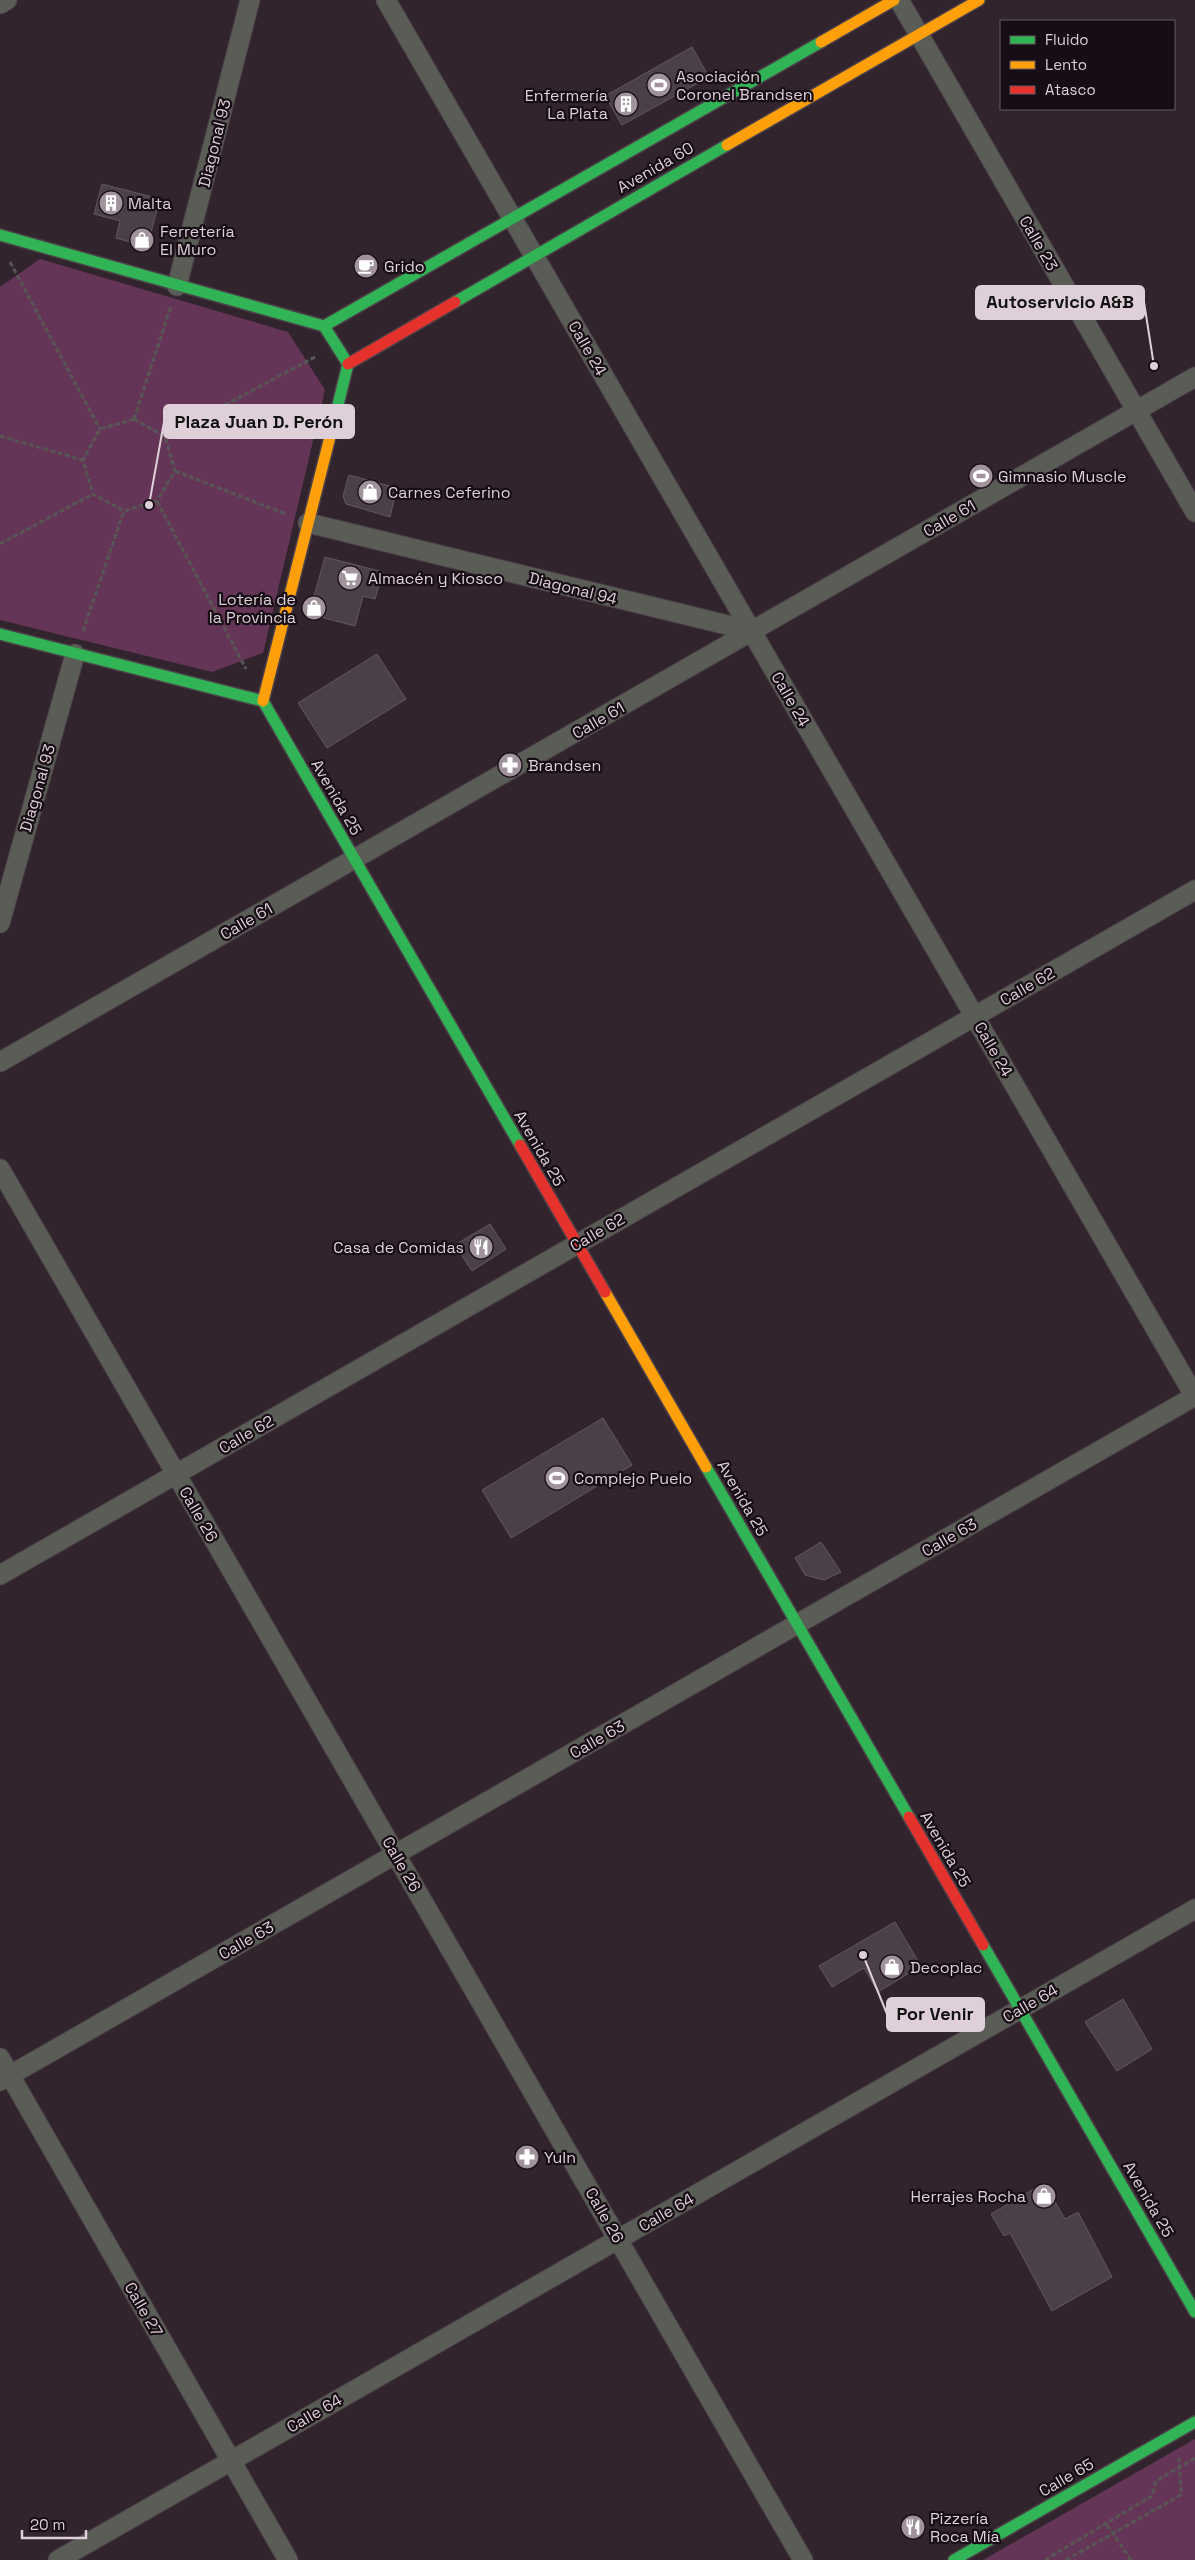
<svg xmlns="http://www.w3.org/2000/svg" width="1195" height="2560" viewBox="0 0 1195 2560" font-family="'Space Grotesk',sans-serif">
	<rect width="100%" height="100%" fill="#31242d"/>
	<g fill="#653557">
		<polygon points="40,259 288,332 325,390 263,653 212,672 0,620 0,287"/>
		<polygon points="1195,2439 1195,2560 983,2560"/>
	</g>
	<g fill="#4b4047" stroke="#645860">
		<polygon points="692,47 709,77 622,125 605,96"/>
		<polygon points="102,184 160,199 147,247 116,238 120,221 94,214"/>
		<polygon points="349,475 397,488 390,517 346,504 343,496"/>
		<polygon points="325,557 383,572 375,599 363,596 355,626 309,614"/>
		<polygon points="377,654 406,699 327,748 298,703"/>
		<polygon points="490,1224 506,1249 472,1271 455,1245"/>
		<polygon points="603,1418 632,1465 511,1538 482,1490"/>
		<polygon points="821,1542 841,1572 824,1580 805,1575 795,1558"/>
		<polygon points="895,1922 921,1966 878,1992 864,1968 832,1987 819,1966"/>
		<polygon points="1123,1999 1152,2049 1117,2071 1085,2022"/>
		<polygon points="1044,2183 1065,2219 1078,2212 1112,2277 1052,2311 1010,2233 1004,2236 991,2214"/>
	</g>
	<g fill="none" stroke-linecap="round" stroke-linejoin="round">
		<defs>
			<g id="street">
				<polyline points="386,0 1195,1397"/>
				<polyline points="899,0 1195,512"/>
				<polyline points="0,4 7,0"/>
				<polyline points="177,286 250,0"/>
				<polyline points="308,523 752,631"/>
				<polyline points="0,923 75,654"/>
				<polyline points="0,1062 1195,377"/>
				<polyline points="0,1169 803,2560"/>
				<polyline points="0,1575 1195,890"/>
				<polyline points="0,2058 288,2560"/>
				<polyline points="0,2081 1195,1396"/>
				<polyline points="58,2560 1195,1909"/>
			</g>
			<g id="fast">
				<polyline points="0,235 324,326 348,364 334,421"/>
				<polyline points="455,302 727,145"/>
				<polyline points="324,326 821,42"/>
				<polyline points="0,634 263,701"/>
				<polyline points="263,701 520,1145"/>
				<polyline points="706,1467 909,1817"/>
				<polyline points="983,1945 1195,2312"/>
				<polyline points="954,2560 1195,2422"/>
			</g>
			<g id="slow">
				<polyline points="821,42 894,0"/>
				<polyline points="727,145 979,0"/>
				<polyline points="263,701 334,421"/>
				<polyline points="605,1292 706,1467"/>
			</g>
			<g id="jam">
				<polyline points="348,364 455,302"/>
				<polyline points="520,1145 605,1292"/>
				<polyline points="909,1817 983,1945"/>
			</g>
		</defs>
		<use href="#street" stroke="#4c4048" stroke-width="21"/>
		<use href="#fast" stroke="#4c4048" stroke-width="14"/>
		<use href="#slow" stroke="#4c4048" stroke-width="14"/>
		<use href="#jam" stroke="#4c4048" stroke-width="14"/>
		<g stroke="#585655" stroke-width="3" stroke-dasharray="5 2.5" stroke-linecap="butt">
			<polyline points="10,262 100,429"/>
			<polygon points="134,419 165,437 175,471 157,501 124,511 93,494 83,460 100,429"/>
			<polyline points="134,419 171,306"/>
			<polyline points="0,436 83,460"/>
			<polyline points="165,437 317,356"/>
			<polyline points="175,471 286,514"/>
			<polyline points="157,501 246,669"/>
			<polyline points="0,544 93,494"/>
			<polyline points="83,631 124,511"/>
			<polyline points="1107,2525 1131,2560"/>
			<polyline points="1045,2560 1152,2496 1156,2481 1195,2458"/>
			<polyline points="1066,2560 1181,2495 1179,2458"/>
		</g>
		<use href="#street" stroke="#5a5c56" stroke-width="19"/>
		<use href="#fast" stroke="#30b455" stroke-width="11"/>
		<use href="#slow" stroke="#ff9f0a" stroke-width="11"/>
		<use href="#jam" stroke="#e5322d" stroke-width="11"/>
	</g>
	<defs>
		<symbol id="stadium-disc" viewBox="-11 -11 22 22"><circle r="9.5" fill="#a1939c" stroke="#170d14"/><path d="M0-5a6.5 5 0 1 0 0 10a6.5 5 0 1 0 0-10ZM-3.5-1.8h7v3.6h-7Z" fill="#fff"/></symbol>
		<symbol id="building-disc" viewBox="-11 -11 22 22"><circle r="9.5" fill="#a1939c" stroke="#170d14"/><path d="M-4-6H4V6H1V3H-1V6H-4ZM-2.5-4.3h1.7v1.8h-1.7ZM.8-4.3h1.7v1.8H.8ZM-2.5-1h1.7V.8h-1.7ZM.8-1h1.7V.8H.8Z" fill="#fff"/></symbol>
		<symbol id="shop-disc" viewBox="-11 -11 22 22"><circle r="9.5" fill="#a1939c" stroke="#170d14"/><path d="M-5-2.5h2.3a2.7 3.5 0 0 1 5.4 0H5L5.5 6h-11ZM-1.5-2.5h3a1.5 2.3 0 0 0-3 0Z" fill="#fff"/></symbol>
		<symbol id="cafe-disc" viewBox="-11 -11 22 22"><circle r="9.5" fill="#a1939c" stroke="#170d14"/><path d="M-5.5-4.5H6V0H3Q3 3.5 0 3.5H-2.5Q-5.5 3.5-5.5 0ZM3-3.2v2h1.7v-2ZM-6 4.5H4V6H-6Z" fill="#fff"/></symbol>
		<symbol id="supermarket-disc" viewBox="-11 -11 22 22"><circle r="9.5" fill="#a1939c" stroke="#170d14"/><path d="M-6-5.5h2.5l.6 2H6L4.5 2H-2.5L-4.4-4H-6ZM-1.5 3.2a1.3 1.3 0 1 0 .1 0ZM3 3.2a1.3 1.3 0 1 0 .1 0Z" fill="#fff"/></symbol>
		<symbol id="pharmacy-disc" viewBox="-11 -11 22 22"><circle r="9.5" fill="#a1939c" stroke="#170d14"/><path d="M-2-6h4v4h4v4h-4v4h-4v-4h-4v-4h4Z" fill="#fff"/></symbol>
		<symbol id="restaurant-disc" viewBox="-11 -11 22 22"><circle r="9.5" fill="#a1939c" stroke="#170d14"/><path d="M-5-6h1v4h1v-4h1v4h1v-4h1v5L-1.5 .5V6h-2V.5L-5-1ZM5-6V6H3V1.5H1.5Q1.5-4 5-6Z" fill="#fff"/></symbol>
	</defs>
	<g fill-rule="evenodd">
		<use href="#stadium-disc" x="645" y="71" width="28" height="28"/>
		<use href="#building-disc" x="612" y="90" width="28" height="28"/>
		<use href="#building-disc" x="97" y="189" width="28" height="28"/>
		<use href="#shop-disc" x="128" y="226" width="28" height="28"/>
		<use href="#cafe-disc" x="352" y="252" width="28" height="28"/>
		<use href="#stadium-disc" x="967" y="462" width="28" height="28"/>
		<use href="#shop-disc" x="356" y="478" width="28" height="28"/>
		<use href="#supermarket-disc" x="336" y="564" width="28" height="28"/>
		<use href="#shop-disc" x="300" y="594" width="28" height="28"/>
		<use href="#pharmacy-disc" x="496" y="751" width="28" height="28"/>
		<use href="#restaurant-disc" x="467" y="1233" width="28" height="28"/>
		<use href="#stadium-disc" x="543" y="1464" width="28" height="28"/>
		<use href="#shop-disc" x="878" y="1953" width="28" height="28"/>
		<use href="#pharmacy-disc" x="513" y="2143" width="28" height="28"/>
		<use href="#shop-disc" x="1030" y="2182" width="28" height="28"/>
		<use href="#restaurant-disc" x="899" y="2513" width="28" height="28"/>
	</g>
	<g text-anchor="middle" stroke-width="4.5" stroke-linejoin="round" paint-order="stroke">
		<g font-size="16" fill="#decfd8" stroke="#170d14" text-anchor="start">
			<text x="676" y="82">Asociación<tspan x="676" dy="18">Coronel Brandsen</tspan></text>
			<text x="608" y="101" text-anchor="end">Enfermería<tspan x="608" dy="18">La Plata</tspan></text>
			<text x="128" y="209">Malta</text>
			<text x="160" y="237">Ferretería<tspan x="160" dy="18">El Muro</tspan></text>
			<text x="384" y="272">Grido</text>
			<text x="998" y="482">Gimnasio Muscle</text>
			<text x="388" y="498">Carnes Ceferino</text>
			<text x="368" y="584">Almacén y Kiosco</text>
			<text x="296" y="605" text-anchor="end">Lotería de<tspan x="296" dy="18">la Provincia</tspan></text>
			<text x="528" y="771">Brandsen</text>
			<text x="464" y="1253" text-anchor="end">Casa de Comidas</text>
			<text x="574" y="1484">Complejo Puelo</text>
			<text x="910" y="1973">Decoplac</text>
			<text x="544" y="2163">Yuln</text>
			<text x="1026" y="2202" text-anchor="end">Herrajes Rocha</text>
			<text x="930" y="2524">Pizzería<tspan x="930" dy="18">Roca Mía</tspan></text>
		</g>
		<g font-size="16" fill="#decfd8" stroke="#170d14">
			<text transform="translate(214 143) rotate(-76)" y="6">Diagonal 93</text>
			<text transform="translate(655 167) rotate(-30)" y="6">Avenida 60</text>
			<text transform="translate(1039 243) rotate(60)" y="6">Calle 23</text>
			<text transform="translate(588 348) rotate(60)" y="6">Calle 24</text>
			<text transform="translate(949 518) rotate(-30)" y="6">Calle 61</text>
			<text transform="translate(573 588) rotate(14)" y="6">Diagonal 94</text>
			<text transform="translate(791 699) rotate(60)" y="6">Calle 24</text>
			<text transform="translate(598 720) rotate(-30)" y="6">Calle 61</text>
			<text transform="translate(37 788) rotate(-74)" y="6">Diagonal 93</text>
			<text transform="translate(337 797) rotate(60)" y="6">Avenida 25</text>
			<text transform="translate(246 921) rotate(-30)" y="6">Calle 61</text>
			<text transform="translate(1027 986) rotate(-30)" y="6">Calle 62</text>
			<text transform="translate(994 1049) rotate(60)" y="6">Calle 24</text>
			<text transform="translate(540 1148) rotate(60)" y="6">Avenida 25</text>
			<text transform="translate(597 1232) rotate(-30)" y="6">Calle 62</text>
			<text transform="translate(246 1434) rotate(-30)" y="6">Calle 62</text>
			<text transform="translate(743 1498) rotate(60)" y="6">Avenida 25</text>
			<text transform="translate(199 1514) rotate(60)" y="6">Calle 26</text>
			<text transform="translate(949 1537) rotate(-30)" y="6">Calle 63</text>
			<text transform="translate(597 1739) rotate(-30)" y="6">Calle 63</text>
			<text transform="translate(946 1849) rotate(60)" y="6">Avenida 25</text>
			<text transform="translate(402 1864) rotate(60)" y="6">Calle 26</text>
			<text transform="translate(246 1940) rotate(-30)" y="6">Calle 63</text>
			<text transform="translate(1030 2003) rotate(-30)" y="6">Calle 64</text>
			<text transform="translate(1149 2199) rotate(60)" y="6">Avenida 25</text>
			<text transform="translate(666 2212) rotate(-30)" y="6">Calle 64</text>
			<text transform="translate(605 2215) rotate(60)" y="6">Calle 26</text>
			<text transform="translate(144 2309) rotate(60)" y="6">Calle 27</text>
			<text transform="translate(314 2413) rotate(-30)" y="6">Calle 64</text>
			<text transform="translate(1066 2477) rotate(-30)" y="6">Calle 65</text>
		</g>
	</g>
	<path fill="none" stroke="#decfd8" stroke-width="2" d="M1154 366L1144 302M149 505L164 422M863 1955L887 2014"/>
	<g fill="#decfd8" stroke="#170d14" stroke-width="2">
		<circle cx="1154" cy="366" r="5"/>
		<circle cx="149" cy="505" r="5"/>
		<circle cx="863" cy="1955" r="5"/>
	</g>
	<g fill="#decfd8" stroke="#decfd8" stroke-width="2">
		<rect x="976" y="286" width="168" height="33" rx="5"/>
		<rect x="164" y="405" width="190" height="33" rx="5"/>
		<rect x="887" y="1998" width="97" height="33" rx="5"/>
	</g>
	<g font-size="18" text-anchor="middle" font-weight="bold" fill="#111">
		<text x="1060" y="308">Autoservicio A&amp;B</text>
		<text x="259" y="428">Plaza Juan D. Perón</text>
		<text x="935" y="2020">Por Venir</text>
	</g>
	<rect x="1000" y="20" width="175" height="90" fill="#170d14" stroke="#675b62"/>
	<rect x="1010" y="36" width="25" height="8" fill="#30b455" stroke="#675b62"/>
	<text x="1045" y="45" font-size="15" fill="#decfd8">Fluido</text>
	<rect x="1010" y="61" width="25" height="8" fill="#ff9f0a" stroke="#675b62"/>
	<text x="1045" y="70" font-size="15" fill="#decfd8">Lento</text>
	<rect x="1010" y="86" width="25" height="8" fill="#e5322d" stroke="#675b62"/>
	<text x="1045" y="95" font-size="15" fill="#decfd8">Atasco</text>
	<path d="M22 2530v8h64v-8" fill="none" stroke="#decfd8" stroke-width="2.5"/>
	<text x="30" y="2530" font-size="15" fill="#decfd8" stroke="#170d14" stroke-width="4" paint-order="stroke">20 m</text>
</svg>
